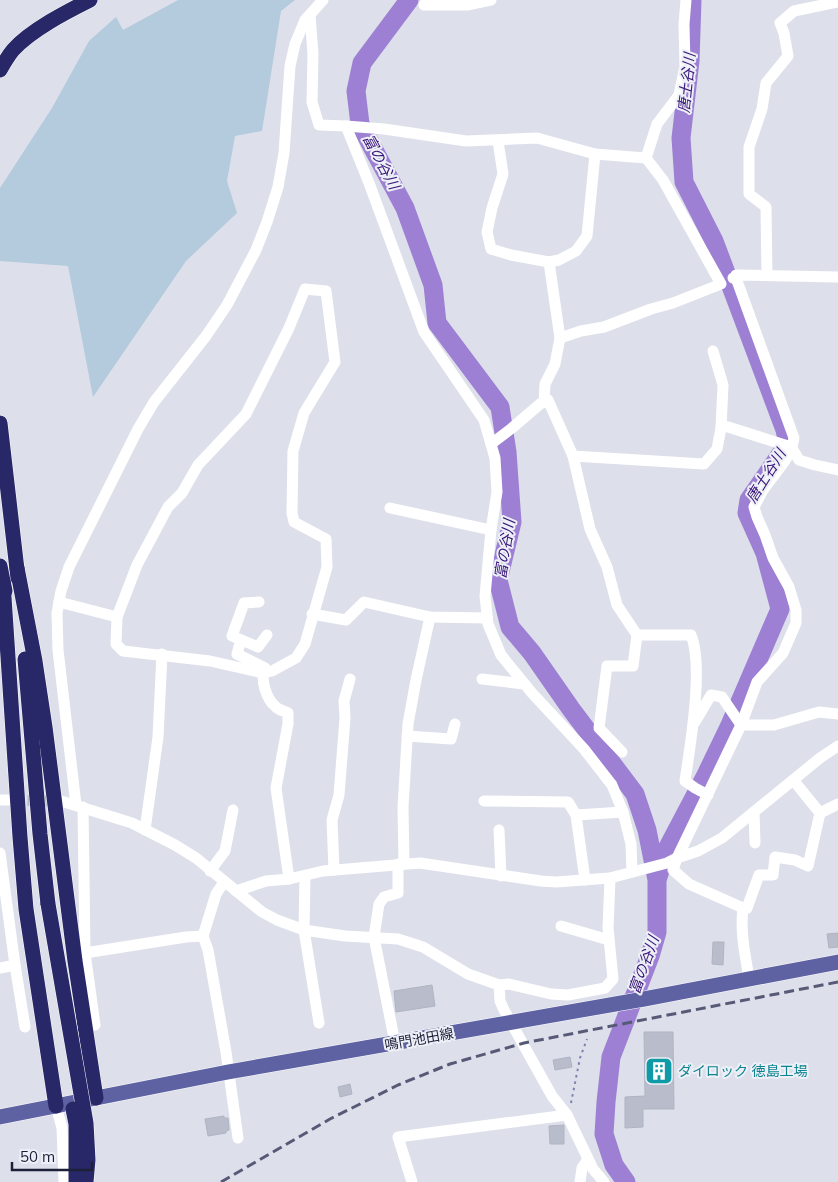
<svg xmlns="http://www.w3.org/2000/svg" width="838" height="1182" viewBox="0 0 838 1182" font-family="Mulish,'Noto Sans JP',sans-serif">
	<rect width="100%" height="100%" fill="#dde0ea"/>
	<polygon fill="#b4cadd" points="178,0 295,0 281,11 262,131 235,136 227,181 237,213 186,261 93,397 68,266 0,261 0,188 52,108 89,41 116,17 123,30"/>
	<g fill="none" stroke-linecap="round" stroke-linejoin="round">
		<g stroke="#9d80d4" stroke-width="19">
			<polyline points="409,0 362,63 356,91 360,124 405,208 433,285 437,323 500,407 507,452 512,522 498,580 510,627 532,653 571,709 635,794 647,830 657,880 657,932 650,956 611,1057 606,1102 604,1134 614,1165 626,1182"/>
			<polyline points="658,877 666,851 705,777 730,725 780,609 765,553 747,513 749,500 785,448 787,440 785,430 714,241 684,182 681,138 690,61 692,0"/>
		</g>
	</g>
	<g fill="#b9bdcb" stroke="#afb4c4">
		<polygon points="838,933 838,947 829,948 827,934"/>
		<polygon points="713,942 724,942 723,965 712,964"/>
		<polygon points="432,985 435,1006 396,1012 394,991"/>
		<polygon points="644,1032 673,1032 674,1109 643,1109 643,1127 625,1128 625,1097 645,1096"/>
		<polygon points="570,1057 572,1067 555,1070 553,1060"/>
		<polygon points="350,1084 352,1094 340,1097 338,1087"/>
		<polygon points="224,1116 224,1118 228,1118 229,1130 226,1131 226,1133 208,1136 205,1119"/>
		<polygon points="549,1126 564,1125 564,1144 550,1144"/>
	</g>
	<g fill="none" stroke-linecap="round" stroke-linejoin="round">
		<polyline stroke="#b7bac7" stroke-width="11" stroke-dasharray="11 5.5" stroke-linecap="butt" points="11,800 61,801"/>
		<defs>
			<polyline id="major" points="0,1117 228,1072 644,999 838,962"/>
			<g id="highway">
				<path d="M0 70C4 63 8 56 13 50 31 30 66 12 90 0"/>
				<polyline points="0,423 18,578"/>
				<polyline points="0,566 5,591"/>
				<polyline points="17,568 35,661 45,727 75,961 96,1098"/>
				<polyline points="3,582 20,837 26,909 56,1106"/>
				<polyline points="25,659 40,834 48,904"/>
			</g>
		</defs>
		<use href="#major" stroke="#fff" stroke-width="16"/>
		<use href="#highway" stroke="#fff" stroke-width="16"/>
		<polyline stroke="#7b81b0" stroke-width="2" stroke-dasharray="2.5 4" stroke-linecap="butt" points="571,1103 580,1058 587,1039"/>
		<g stroke="#fff" stroke-width="11">
			<polyline points="428,0 424,5 467,5 491,0"/>
			<polyline points="310,15 313,54 312,102 319,125 346,126 369,183 424,332 484,420 495,458 497,492 491,530 485,596 488,624 501,655 532,693 584,749 612,785 623,812 631,844 632,872"/>
			<polyline points="346,126 384,129 466,141 537,138 595,154 646,158"/>
			<polyline points="498,141 503,174 492,208 487,232 491,249 511,255 549,262"/>
			<polyline points="767,275 766,207 749,194 749,147 762,109 766,83 788,56 784,33 780,23 794,11 837,2"/>
			<polyline points="733,278 736,278 736,275 838,277"/>
			<path d="M736 278 794 438C791 458 777 470 766 486 761 492 758 500 754 507L757 517 765 535 773 558 789 587 796 610V623L783 653 757 682 741 725 677 858 673 870 689 884 743 908C740 932 745 954 749 978"/>
			<polygon points="305,289 326,291 335,362 304,413 293,451 292,513 294,522 326,539 327,567 305,644 296,658 272,671 263,673 210,661 123,651 116,644 117,617 137,565 168,507 182,493 198,465 246,414 289,328"/>
			<polyline points="560,338 549,262 559,260 576,251 587,236 595,154"/>
			<polyline points="713,351 723,385 721,428"/>
			<polyline points="544,402 545,384 555,364 560,338 581,331 604,327 651,309 673,303 721,284 663,180 646,158 657,124 679,95 685,66 684,24 686,0"/>
			<path d="M491 444 512 428 540 404 548 400 573 456 590 529 607 567 617 605 637 635H691C704 667 690 746 685 781L695 788 708 795"/>
			<polyline points="573,456 704,464 717,449 721,428 725,426 788,446 792,448 799,460 815,465 838,470"/>
			<polyline points="390,508 491,530"/>
			<polyline points="59,602 117,617"/>
			<polyline points="259,602 244,603 232,636 258,647 267,635"/>
			<polyline points="312,614 346,620 364,602 430,617 487,618"/>
			<path d="M241 640 237 654 265 668C260 679 266 699 276 707 279 710 284 711 288 713V724L276 788 289 879"/>
			<polyline points="482,679 524,684"/>
			<polyline points="695,722 711,695 722,697 741,725"/>
			<polyline points="741,725 774,725 819,712 838,714"/>
			<polyline points="407,736 451,739 455,724"/>
			<polyline points="622,752 599,728 607,666 633,666 637,635"/>
			<polyline points="794,781 820,813 838,804"/>
			<polyline points="0,800 9,800"/>
			<polyline points="61,801 132,823 175,845 196,858 262,912 277,920 304,930 345,936 398,939 423,947 468,974 499,985 500,1001 504,1010 552,1096 567,1115 593,1169 604,1182"/>
			<polyline points="484,801 568,802 576,815 585,880"/>
			<polyline points="76,805 58,650 57,613 61,591 69,567 138,429 154,402 206,336 227,305 256,250 267,222 278,187 284,153 290,66 295,44 305,20 323,0"/>
			<polyline points="83,807 85,953 95,1025"/>
			<polyline points="754,812 755,843"/>
			<polyline points="576,815 623,812"/>
			<polyline points="145,830 158,737 162,654"/>
			<polyline points="499,830 501,876"/>
			<polyline points="0,853 15,965 25,1027"/>
			<polyline points="404,864 403,807 408,724 416,680 430,617"/>
			<polyline points="334,870 332,820 339,795 345,718 344,701 350,679"/>
			<polyline points="210,871 225,851 233,810"/>
			<polyline points="305,876 304,930 319,1023"/>
			<polyline points="224,882 216,894 203,936 208,950 226,1052 238,1138"/>
			<polyline points="236,891 266,881 289,879 323,871 420,863 541,881 556,882 610,878 667,863 677,858 698,851 722,838 820,758 838,746"/>
			<polyline points="743,908 747,908 759,875 773,875 775,857 795,860 808,866 820,813"/>
			<polyline points="561,926 609,940"/>
			<polyline points="85,953 186,937 203,936"/>
			<polyline points="0,968 15,965"/>
			<polyline points="499,985 509,984 551,994 568,995 605,988 613,979 608,928 610,878"/>
			<polyline points="395,1043 374,937 379,904 384,897 398,893 398,864"/>
			<polyline points="56,1106 62,1128 64,1182"/>
			<polyline points="412,1182 398,1137 567,1115"/>
			<polyline points="580,1182 582,1168 588,1159"/>
		</g>
		<use href="#major" stroke="#5e62a3" stroke-width="15"/>
		<use href="#highway" stroke="#282868" stroke-width="15"/>
		<polyline stroke="#575a77" stroke-width="3" stroke-dasharray="10 5" stroke-linecap="butt" points="221,1182 330,1119 398,1085 450,1064 524,1043 838,982"/>
		<defs>
			<g id="highway-bridge">
				<polyline points="48,904 86,1123 88,1160 86,1182"/>
				<polyline points="73,1109 76,1124 76,1182"/>
			</g>
		</defs>
		<use href="#highway-bridge" stroke="#fff" stroke-width="16" stroke-linecap="butt"/>
		<use href="#highway-bridge" stroke="#282868" stroke-width="15"/>
	</g>
	<defs>
		<symbol id="building-square" viewBox="-11 -11 22 22"><rect x="-9" y="-9" width="18" height="18" rx="4" fill="#0f9aa8" stroke="#edf0f7"/><path d="M-4-6H4V6H1V3H-1V6H-4ZM-2.5-4.3h1.7v1.8h-1.7ZM.8-4.3h1.7v1.8H.8ZM-2.5-1h1.7V.8h-1.7ZM.8-1h1.7V.8H.8Z" fill="#fff"/></symbol>
	</defs>
	<g fill-rule="evenodd">
		<use href="#building-square" x="643" y="1055" width="32" height="32"/>
	</g>
	<g text-anchor="middle" stroke-width="4" stroke-linejoin="round" paint-order="stroke">
		<g font-size="14" fill="#1e203a" stroke="#edf0f7">
			<text transform="translate(419 1039) rotate(-10)" y="5">鳴門池田線</text>
		</g>
		<g font-size="14" fill="#0d838f" stroke="#edf0f7" text-anchor="start">
			<text x="678" y="1076">ダイロック 徳島工場</text>
		</g>
		<g font-size="15" font-style="italic" fill="#391579" stroke="#edf0f7">
			<text transform="translate(687 83) rotate(-84)" y="5">唐土谷川</text>
			<text transform="translate(381 162) rotate(62)" y="5">富の谷川</text>
			<text transform="translate(766 476) rotate(-58)" y="5">唐土谷川</text>
			<text transform="translate(505 549) rotate(-81)" y="5">富の谷川</text>
			<text transform="translate(644 965) rotate(-70)" y="5">富の谷川</text>
		</g>
	</g>
	<path d="M12 1162v8h80v-8" fill="none" stroke="#1e203a" stroke-width="2.5"/>
	<text x="20" y="1162" font-size="15" fill="#1e203a" stroke="#edf0f7" stroke-width="4" paint-order="stroke">50 m</text>
</svg>
